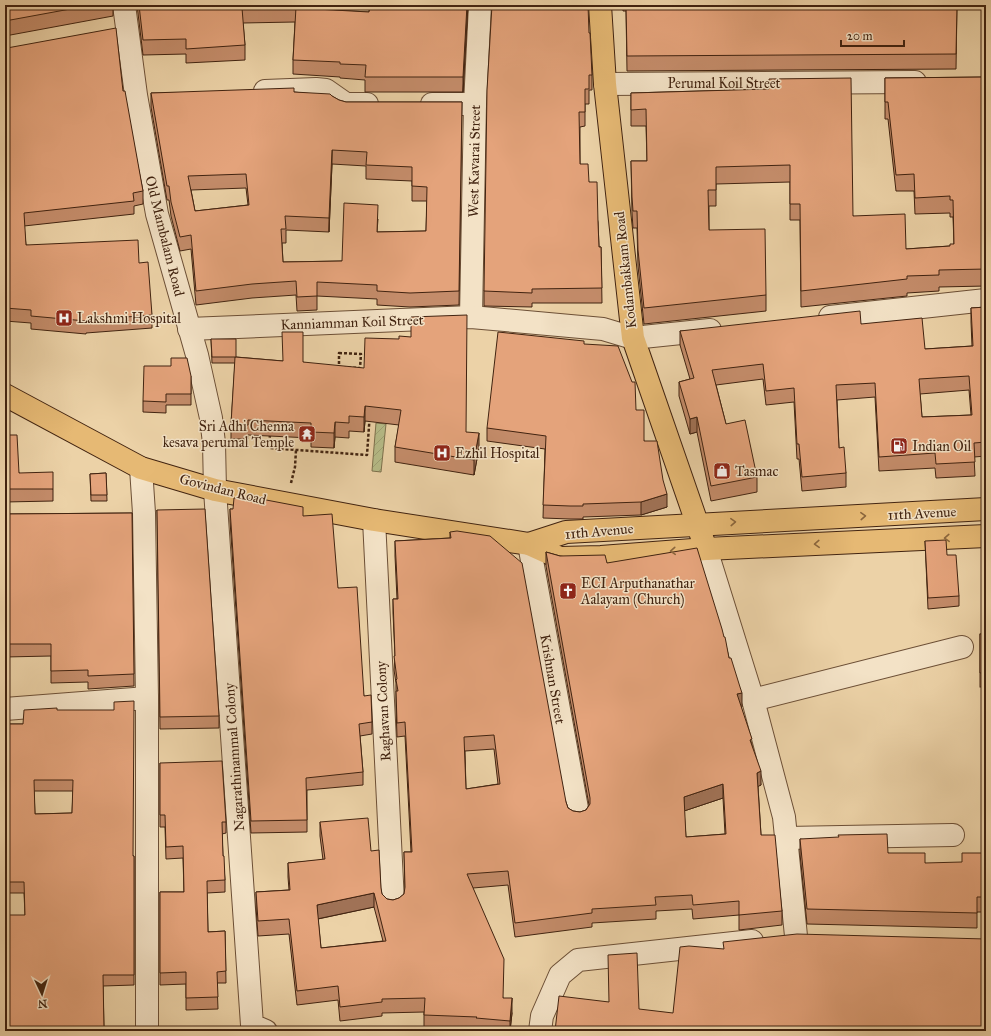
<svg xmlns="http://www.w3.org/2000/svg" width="991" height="1036" viewBox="0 0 991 1036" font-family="'IM FELL Great Primer',serif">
	<defs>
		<pattern id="garden-furrows" width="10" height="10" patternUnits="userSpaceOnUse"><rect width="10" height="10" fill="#b6bc88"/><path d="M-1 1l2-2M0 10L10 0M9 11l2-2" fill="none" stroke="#9ea174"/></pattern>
	</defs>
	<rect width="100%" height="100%" fill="#ecd2a7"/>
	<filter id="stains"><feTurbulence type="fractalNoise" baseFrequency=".005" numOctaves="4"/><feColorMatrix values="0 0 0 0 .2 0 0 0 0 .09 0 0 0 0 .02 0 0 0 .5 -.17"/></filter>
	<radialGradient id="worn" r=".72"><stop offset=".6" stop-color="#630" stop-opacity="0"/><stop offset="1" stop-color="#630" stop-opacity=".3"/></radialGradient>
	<polygon fill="url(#garden-furrows)" stroke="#7c704c" points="376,423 386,424 381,472 372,471"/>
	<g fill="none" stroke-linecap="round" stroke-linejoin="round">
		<defs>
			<g id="minor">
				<polyline points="124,5 136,95 157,214 197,355 211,418 214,443 215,490 252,1025 266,1031"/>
				<polyline points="605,84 915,82"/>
				<polyline points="265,91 316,89 326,90 346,104 367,104"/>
				<polyline points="432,104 475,104"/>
				<polyline points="471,317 475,104 480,5"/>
				<polyline points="830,317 986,300"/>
				<polyline points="189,329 471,317 603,329 633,338 710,330"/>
				<polyline points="141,468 144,513 147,698 147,1031"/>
				<polyline points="374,520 393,902"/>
				<polyline points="529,544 578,814"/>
				<polyline points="706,549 753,700 784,817 796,936"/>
				<polyline points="753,700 962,647"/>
				<polyline points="5,709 147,698"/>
				<polyline points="786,838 953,835"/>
				<polyline points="540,1031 542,1016 560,975 578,960 752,941"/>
			</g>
			<g id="major">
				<polyline points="600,5 605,84 633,338 706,549"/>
				<polyline points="5,395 141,468 215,490 374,520 529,544 560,558 601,557 706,549 986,536"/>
				<polyline points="529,544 566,532 986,509"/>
			</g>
		</defs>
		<use href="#minor" stroke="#6c4f36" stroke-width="24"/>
		<use href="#major" stroke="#412310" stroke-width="24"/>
		<g stroke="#412310" stroke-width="2.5" stroke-dasharray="3 2" stroke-linecap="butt">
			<polygon points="339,353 361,354 360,368 339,367"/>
			<polygon points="272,406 370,412 367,455 269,448"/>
			<polyline points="291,483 295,467 296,450"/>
		</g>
		<use href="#minor" stroke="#f3e2c6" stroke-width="22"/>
		<use href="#major" stroke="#e6b974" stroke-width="22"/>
	</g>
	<g fill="#c48c6a" stroke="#412310" fill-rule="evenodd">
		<polygon points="5,5 113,5 113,16 5,36"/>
		<polygon points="137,5 317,5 317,9 369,12 370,5 468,5 463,92 365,92 365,80 340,78 340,77 293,74 293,60 295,22 243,23 245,45 245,60 186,63 186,54 143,55"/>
		<polygon points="623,5 957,5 956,69 627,71 626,11 623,11"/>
		<polygon points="589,33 592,75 592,90 589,90 589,104 585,104 585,126 580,127 580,164 589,182 598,222 599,247 601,247 602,303 532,303 532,307 484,306 484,291"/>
		<polygon points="5,48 123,91 143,191 143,204 134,206 134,214 24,226 26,245 139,263 152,315 152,328 86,333 86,334 31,329 31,323 5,321"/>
		<polygon points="986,77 986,286 939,287 939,291 907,293 907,296 801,307 800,220 790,220 790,182 716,184 716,206 709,206 709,230 766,295 766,311 644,324 638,266 637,228 633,228 632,213 631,161 647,161 646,126 631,126 631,93 769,89 853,216 906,249 950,246 954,244 953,217 950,217 950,213 915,214 914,191 896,191 888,119 885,119 885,78"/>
		<path d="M294 92 332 96 339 100 346 102H462L459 305 410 307 377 305V299L317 296V310L297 311 296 295 252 298 196 305 191 249 180 251 171 216 169 200H167L151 107V93ZM332 164 366 166V179L412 181V201H427L426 231 377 232 378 219 342 261 283 262 282 243H286V230L329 232ZM246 188 248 205 195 211 191 190Z"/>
		<path d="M986 307V456L974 457 975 476 936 478 935 468 879 471 875 397 837 400 839 448 846 473V487L802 491 799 459H797L794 402 766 405 763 379 716 385 726 424 757 477V492L711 501 697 432 690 434 679 396V382L690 379 680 345V331L861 324 925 349 972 346 971 322V308ZM969 390 971 415 922 417 920 394Z"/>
		<polygon points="211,339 236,357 283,361 303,362 466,432 479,448 474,475 395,462 395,447 399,425 365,421 364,432 349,431 349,438 335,437 334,448 311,447 311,438 248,435 248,439 231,439 231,424 235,363 212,363"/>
		<polygon points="584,344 636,410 644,441 667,507 641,515 583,517 583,519 570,519 543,518 545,449 487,441 487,428"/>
		<polygon points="191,376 191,405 166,405 166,413 143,412 143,401"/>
		<polygon points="5,435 19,473 53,489 53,501 5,502"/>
		<polygon points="106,473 107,501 91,501 90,474"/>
		<polygon points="230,509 303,516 338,588 364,696 372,722 372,734 360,736 363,772 363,785 307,790 307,832 251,833 230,521"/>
		<polygon points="157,510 219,716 219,728 160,729"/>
		<polygon points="132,513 134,686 88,689 88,682 51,683 51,656 5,657 5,514"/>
		<path d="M450 532 566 802 568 808 573 811 580 812 586 810 589 805 546 566V552L560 556 607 563 724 637 741 707 752 745 761 785 758 786 761 835 782 911V925L739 930V915L693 919 692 909 656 911V919L592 923V927L515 937 508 885 473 888 503 998 512 1013 510 1031H472L424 1030V1012L382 1013V1016L340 1021 338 1000 297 1005 289 934 258 936 256 907V892L289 890 288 877V863L323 860 320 836V822L371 851 382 894 387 899 393 900 399 898 404 894 405 890 404 852H411L405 736 397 737 396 706V683L394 670 395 656 393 613V599H397L395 556V541L450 538ZM494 749 498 784 466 789 465 751ZM723 798 725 834 686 837 684 811ZM374 907 383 941 321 948 318 919Z"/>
		<polygon points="925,541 959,596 959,606 928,609"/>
		<rect x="980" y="634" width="6" height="53"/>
		<path d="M57 710 133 856H134V985L103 986 104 1029 5 1031 25 915 24 893H5V724H23ZM34 791H73L72 813 35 814Z"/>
		<polygon points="160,763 226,822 226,833 222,834 223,856 225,880 225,892 207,893 208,932 225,931 226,983 217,983 218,1009 186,1010 186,984 160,985 160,892 184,892 183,858 166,859 165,827 160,827"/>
		<polygon points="800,839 888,853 925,863 985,897 985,912 977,912 977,928 807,924 800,854"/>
	</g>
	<g fill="#a07256" stroke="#412310">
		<polygon points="467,5 468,5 463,92 463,77"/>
		<polygon points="332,150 332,164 329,232 329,218"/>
		<polygon points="365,406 365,421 364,432 364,417"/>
		<polygon points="697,417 697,432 690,434 690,419"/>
		<polygon points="335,422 335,437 334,448 334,433"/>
		<polygon points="479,433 479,448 474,475 474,460"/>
		<polygon points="667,494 667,507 641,515 641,502"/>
		<polygon points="742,693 742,707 737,708 737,694"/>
		<polygon points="761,771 761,785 757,787 757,773"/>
		<polygon points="723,784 723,798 684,811 684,797"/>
		<polygon points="374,893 374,907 317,919 317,905"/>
		<polygon points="512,998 512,1013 510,1031 510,1021"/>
	</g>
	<g fill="#e4a37b" stroke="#412310" fill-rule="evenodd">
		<polygon points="5,5 92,5 5,21"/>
		<polygon points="139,5 317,5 316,9 369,12 370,5 467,5 463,77 365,77 366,65 340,64 340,62 293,60 296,7 242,8 245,45 186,49 186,39 143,40"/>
		<polygon points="492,5 588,5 589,33 590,33 592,75 589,75 589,89 585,89 585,112 579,112 580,164 588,164 589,182 597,182 598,222 599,247 601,247 602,288 532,289 532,293 484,291 487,90"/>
		<polygon points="626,5 957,5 956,54 627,56"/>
		<polygon points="116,28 123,91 125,91 143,191 133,193 134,201 24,213 26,245 138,240 139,263 148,262 152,315 86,320 86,321 31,316 31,310 5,308 5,48 7,48"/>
		<polygon points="986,77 986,269 939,270 939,275 907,276 907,279 801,291 800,204 790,204 790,165 716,167 716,190 708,190 709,230 765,229 766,295 644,308 638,250 637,211 633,211 632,197 631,161 647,161 646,109 631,110 631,93 769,89 769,79 851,78 853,216 905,214 906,249 950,246 950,244 954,244 953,200 950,200 950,196 915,198 914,174 896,175 888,102 885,102 885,78"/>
		<path d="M294 88V92L330 94 332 96 339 100 346 102H462L459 291 410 293 377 291V285L317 282V296L297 297 296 281 252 284 196 291 191 235 180 237 171 202 169 186H167L151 93ZM332 150 367 152 366 165 412 167V186L427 187 426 231 377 232 378 205 344 203 342 261 283 262 281 229H286L285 216 329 218ZM246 174 249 205 195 211 188 176Z"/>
		<path d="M986 307V442L974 443 975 462 936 464 935 453 879 457 875 383 836 385 839 448 844 447 846 473 802 477 799 444H797L794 388 766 391 763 364 712 370 726 424 745 420 757 477 711 486 697 417 690 419 679 382 694 378 680 331 860 311 861 324 922 318 925 349 973 346 971 308ZM969 376 972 415 922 417 919 379Z"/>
		<polygon points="467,315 466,432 479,433 474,460 395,447 401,410 365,406 364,417 349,416 349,423 335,422 334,433 311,432 311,423 248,420 248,425 231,424 235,357 283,361 282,332 303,332 303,362 364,368 365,338 399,339 399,336 411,337 411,317"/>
		<polygon points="498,332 584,341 584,344 618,346 632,382 635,382 636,410 644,410 644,441 657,441 663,480 667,494 641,502 583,504 583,506 570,506 543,505 546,436 487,428"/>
		<polygon points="211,339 236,339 236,357 212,357"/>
		<polygon points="171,358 187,358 191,376 191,394 166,394 166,402 143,401 144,366 171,366"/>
		<polygon points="5,435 17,435 19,473 53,472 53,489 5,489"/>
		<polygon points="106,473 107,495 91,495 90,474"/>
		<polygon points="234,498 261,499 303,507 303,516 332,514 338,588 357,587 364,696 371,695 372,722 359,724 363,772 306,778 307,820 251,821 230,509 233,509"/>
		<polygon points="205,509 219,716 160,717 157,510"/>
		<polygon points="132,513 134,674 88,676 88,670 51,671 51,644 5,644 5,514"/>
		<path d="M457 531 490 536 522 563 566 802 568 808 573 811 580 812 586 810 590 804V798L546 552 560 556 605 555 607 563 697 548 722 629 724 637H725L726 642 729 658H731L740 687 742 693 737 694 752 739 750 740 761 771 757 773 761 835H775L782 911 739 915V901L693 905 692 895 655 897 656 905 592 909V913L515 923 508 871 467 874 504 959 503 998H512L510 1021 476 1018 477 1017 424 1015 425 998 382 999V1002L340 1007 338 986 297 991 289 919 258 921 256 892 290 890 288 863 325 859 320 822 368 818 371 851 379 850 381 888 382 894 387 899 393 900 399 898 404 894 405 887 404 852H412L405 722 397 723 396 691H398L396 680 397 679 394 656H395L393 599H398L395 541 451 538 450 532ZM494 735 500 784 466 789 464 737ZM723 784 726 834 686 837 684 797ZM374 893 386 941 321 948 317 905Z"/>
		<polygon points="946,540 947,555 956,555 959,596 928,598 925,541"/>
		<polygon points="980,634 986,634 986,672 980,673"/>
		<path d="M134 701 133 856H134V975H103L104 1029H128V1031H5V915H25L24 882H5V724H23L24 710 57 708V710H114V702ZM34 780H73L72 813 35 814Z"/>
		<polygon points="222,761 226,822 222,822 223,856 224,856 225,880 207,881 208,932 225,931 226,971 217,972 218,997 186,998 186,972 160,973 160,892 184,892 183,846 166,847 165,815 160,815 160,763"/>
		<polygon points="887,834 888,853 925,853 925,863 962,862 962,853 984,853 985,897 977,897 977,913 807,909 800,839 839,837 838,835"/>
		<polygon points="797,934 986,939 986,1031 555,1031 559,996 609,1002 608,955 637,953 639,1009 673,1013 680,947 689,946 724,949 723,942"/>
	</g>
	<defs><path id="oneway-chevron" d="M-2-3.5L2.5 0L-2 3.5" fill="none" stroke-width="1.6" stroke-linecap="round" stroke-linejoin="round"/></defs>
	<g stroke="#8b663d">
		<use href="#oneway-chevron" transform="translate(863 516) rotate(-3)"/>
		<use href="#oneway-chevron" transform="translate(733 522) rotate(-3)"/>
		<use href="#oneway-chevron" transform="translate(947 538) rotate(177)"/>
		<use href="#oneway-chevron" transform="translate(817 544) rotate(177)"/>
		<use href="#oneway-chevron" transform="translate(673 551) rotate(176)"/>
	</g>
	<defs>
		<symbol id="hospital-square" viewBox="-11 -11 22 22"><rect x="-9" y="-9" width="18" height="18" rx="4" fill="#8f2418" stroke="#f3e2c6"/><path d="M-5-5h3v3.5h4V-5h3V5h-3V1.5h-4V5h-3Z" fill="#fff"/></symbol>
		<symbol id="temple-square" viewBox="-11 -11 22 22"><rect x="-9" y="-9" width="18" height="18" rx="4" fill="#8f2418" stroke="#f3e2c6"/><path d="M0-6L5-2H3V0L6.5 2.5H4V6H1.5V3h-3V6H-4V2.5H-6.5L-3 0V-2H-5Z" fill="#fff"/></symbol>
		<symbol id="fuel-square" viewBox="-11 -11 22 22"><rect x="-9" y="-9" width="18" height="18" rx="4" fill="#8f2418" stroke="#f3e2c6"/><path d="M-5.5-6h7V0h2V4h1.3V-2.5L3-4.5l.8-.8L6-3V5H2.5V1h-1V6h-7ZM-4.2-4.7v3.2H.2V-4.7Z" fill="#fff"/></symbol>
		<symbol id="shop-square" viewBox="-11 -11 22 22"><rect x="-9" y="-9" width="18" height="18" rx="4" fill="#8f2418" stroke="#f3e2c6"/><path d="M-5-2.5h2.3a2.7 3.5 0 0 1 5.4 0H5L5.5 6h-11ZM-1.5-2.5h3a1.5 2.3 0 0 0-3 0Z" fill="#fff"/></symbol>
		<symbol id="church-square" viewBox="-11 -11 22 22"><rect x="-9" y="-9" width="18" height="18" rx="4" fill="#8f2418" stroke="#f3e2c6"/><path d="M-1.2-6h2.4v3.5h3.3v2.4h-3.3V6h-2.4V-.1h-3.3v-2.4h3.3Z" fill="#fff"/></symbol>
	</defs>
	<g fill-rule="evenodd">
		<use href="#hospital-square" x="54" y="308" width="20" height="20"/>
		<use href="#temple-square" x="297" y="424" width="20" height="20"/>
		<use href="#fuel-square" x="889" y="436" width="20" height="20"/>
		<use href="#hospital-square" x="432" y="443" width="20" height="20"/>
		<use href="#shop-square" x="712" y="461" width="20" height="20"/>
		<use href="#church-square" x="558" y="581" width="20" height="20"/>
	</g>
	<g text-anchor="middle" stroke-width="3" stroke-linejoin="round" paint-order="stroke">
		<g font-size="14" fill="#412310" stroke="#f3e2c6">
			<text x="724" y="88">Perumal Koil Street</text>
			<text transform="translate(474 161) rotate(-89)" y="5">West Kavarai Street</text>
			<text transform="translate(165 236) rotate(76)" y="5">Old Mambalam Road</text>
			<text transform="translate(625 270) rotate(-96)" y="5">Kodambakkam Road</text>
			<text transform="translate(352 322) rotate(-2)" y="5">Kanniamman Koil Street</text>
			<text transform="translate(223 489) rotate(14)" y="5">Govindan Road</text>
			<text transform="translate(922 513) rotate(-3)" y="5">11th Avenue</text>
			<text transform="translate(599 531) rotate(-5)" y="5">11th Avenue</text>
			<text transform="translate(553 679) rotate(80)" y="5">Krishnan Street</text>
			<text transform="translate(383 711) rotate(-93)" y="5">Raghavan Colony</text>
			<text transform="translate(234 757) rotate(-94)" y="5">Nagarathinammal Colony</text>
		</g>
		<g font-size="14" fill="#412310" stroke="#f3e2c6" text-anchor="start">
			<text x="77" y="323">Lakshmi Hospital</text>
			<text x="294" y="431" text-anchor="end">Sri Adhi Chenna<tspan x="294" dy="16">kesava perumal Temple</tspan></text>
			<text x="912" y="451">Indian Oil</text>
			<text x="455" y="458">Ezhil Hospital</text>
			<text x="735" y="476">Tasmac</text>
			<text x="581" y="588">ECI Arputhanathar<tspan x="581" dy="16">Aalayam (Church)</tspan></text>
		</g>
	</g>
	<rect width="991" height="1036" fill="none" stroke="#ecd2a7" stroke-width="20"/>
	<rect x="6" y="6" width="979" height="1024" fill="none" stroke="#412310" stroke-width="2"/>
	<rect x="10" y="10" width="971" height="1016" fill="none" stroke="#412310"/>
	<g transform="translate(42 994) rotate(176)" stroke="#f3e2c6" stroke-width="3" paint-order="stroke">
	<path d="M0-3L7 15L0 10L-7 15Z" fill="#412310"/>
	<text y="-6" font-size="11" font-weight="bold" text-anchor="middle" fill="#412310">N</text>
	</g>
	<path d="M841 40v6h63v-6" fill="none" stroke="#412310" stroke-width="2"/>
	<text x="847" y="40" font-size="12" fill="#412310" stroke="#f3e2c6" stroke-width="3" paint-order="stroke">20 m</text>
	<rect width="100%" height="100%" filter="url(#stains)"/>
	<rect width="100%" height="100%" fill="url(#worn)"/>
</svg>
